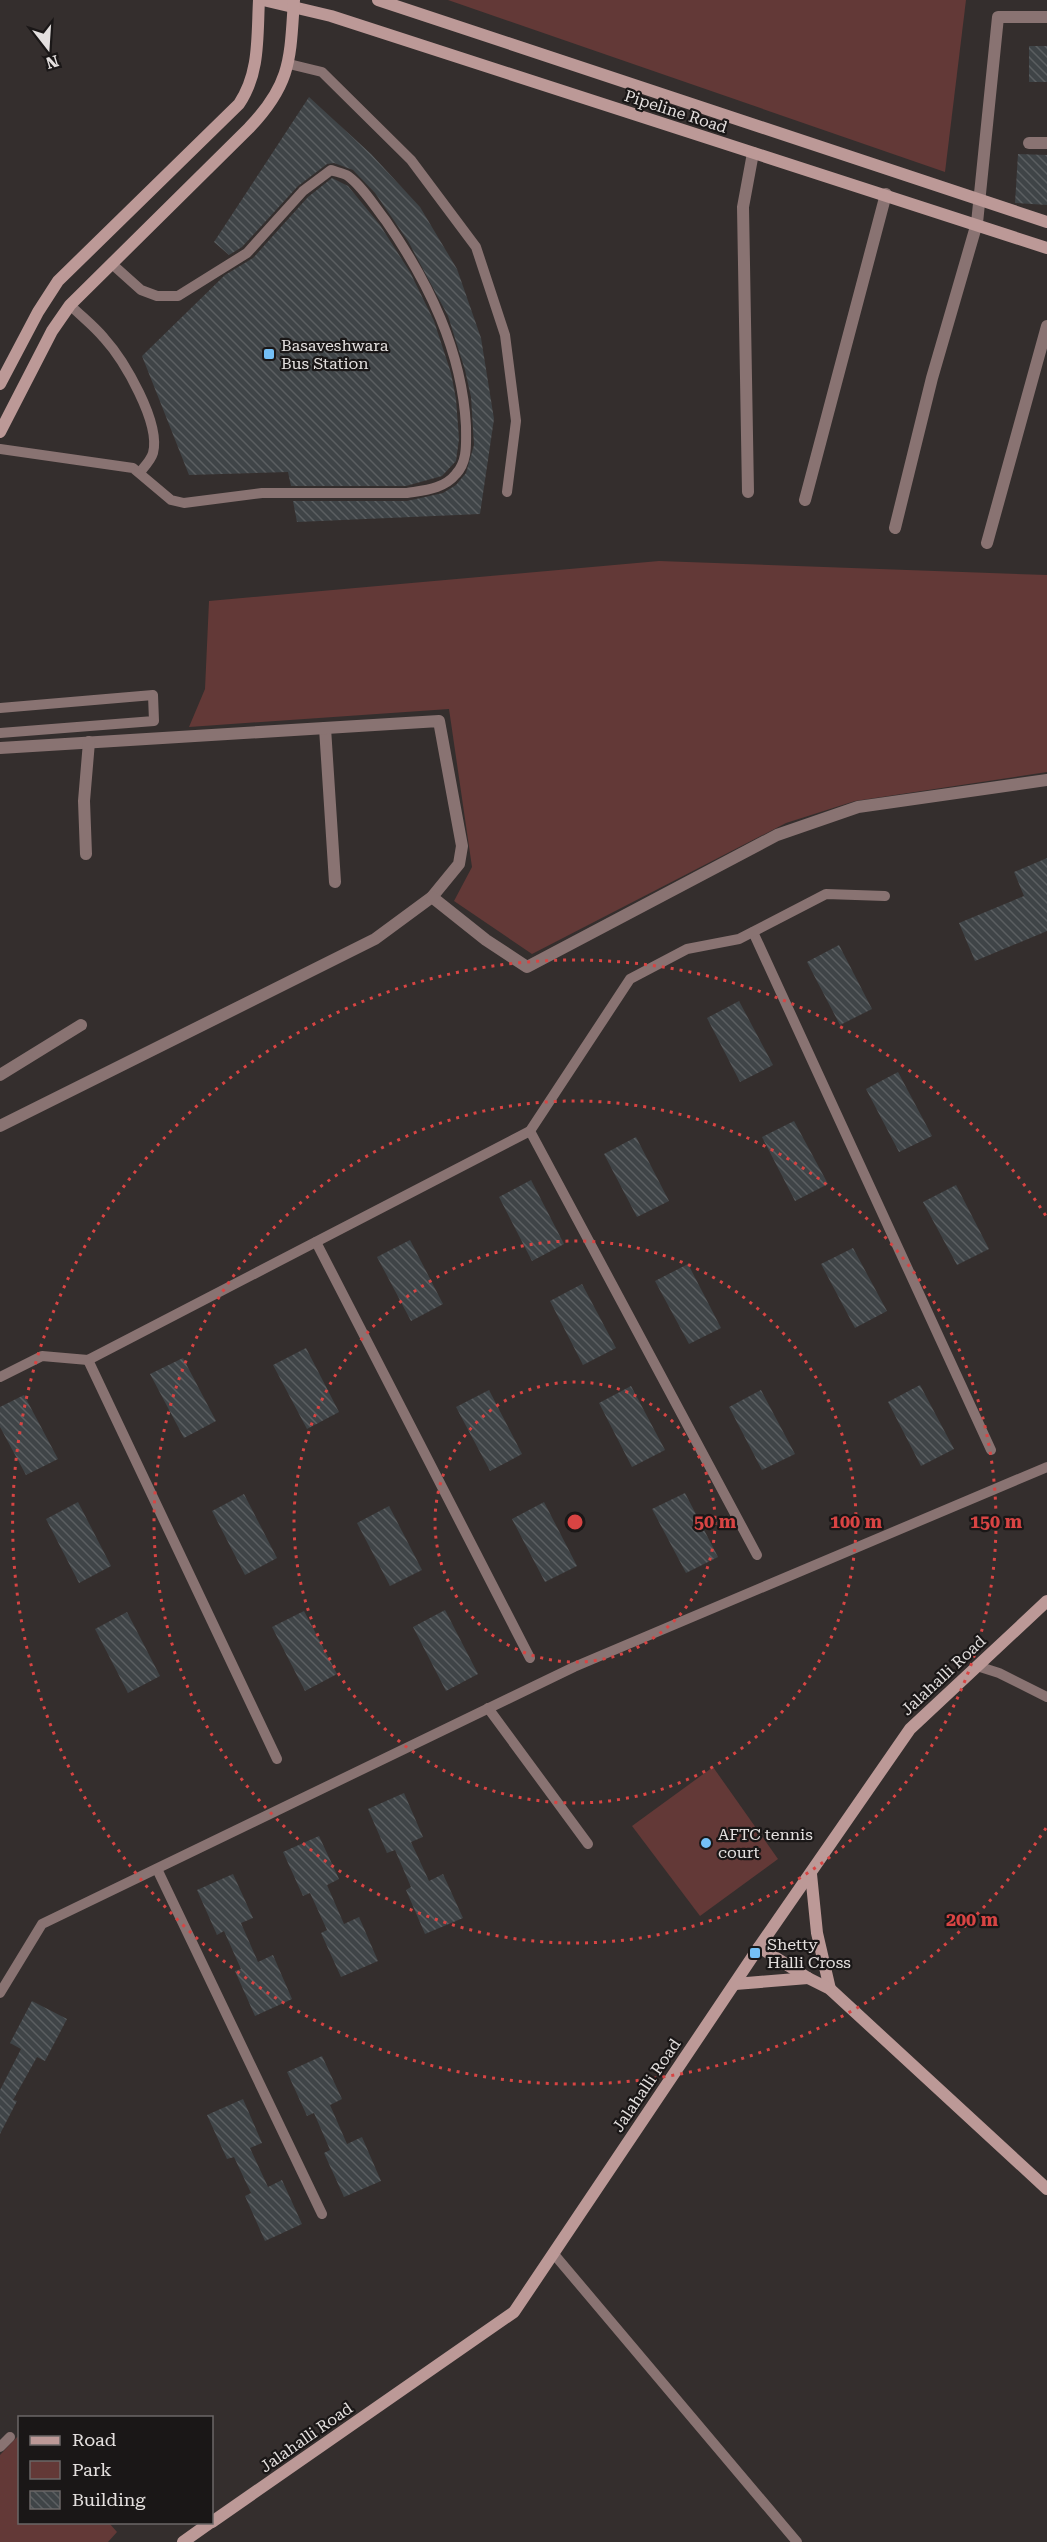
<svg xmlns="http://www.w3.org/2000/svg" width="1047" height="2542" viewBox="0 0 1047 2542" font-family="'Roboto Serif',serif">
	<defs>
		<pattern id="building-back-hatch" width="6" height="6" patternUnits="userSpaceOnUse" patternTransform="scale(1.5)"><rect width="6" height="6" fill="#3f4447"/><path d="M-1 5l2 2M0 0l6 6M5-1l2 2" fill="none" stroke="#5b5f61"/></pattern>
	</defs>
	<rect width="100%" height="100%" fill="#342e2d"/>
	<g fill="#633937">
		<polygon points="448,0 966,0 945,172"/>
		<polygon points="659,561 1047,575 1047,772 855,801 786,823 532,954 454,901 472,867 449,709 189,727 205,689 209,601"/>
		<polygon points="713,1767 778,1859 700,1916 632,1826"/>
		<polygon points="19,2435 20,2522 109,2523 117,2532 108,2542 0,2542 0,2455"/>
	</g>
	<g fill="url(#building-back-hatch)">
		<rect x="1029" y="46" width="18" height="36"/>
		<polygon points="309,97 371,154 420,207 457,269 481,338 494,419 480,514 297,522 293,501 407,501 443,493 456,485 466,473 474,445 471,397 465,370 448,316 408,241 375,193 353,170 334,163 327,164 298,186 242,247 229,255 214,242"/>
		<polygon points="1018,154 1047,155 1047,205 1015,203"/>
		<polygon points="332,178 348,186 380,225 410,272 434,321 451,373 456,399 459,439 456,461 442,476 406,486 291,486 288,472 189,475 142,356 225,275 253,258 308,197"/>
		<polygon points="1047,858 1047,931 975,961 959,923 1024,896 1014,872"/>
		<polygon points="839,945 872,1009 840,1025 807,962"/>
		<polygon points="739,1001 773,1065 740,1082 707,1018"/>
		<polygon points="898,1072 932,1136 899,1152 866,1089"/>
		<polygon points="794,1121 828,1184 795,1201 762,1137"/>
		<polygon points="636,1137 669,1201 637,1217 604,1154"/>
		<polygon points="531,1180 564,1244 532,1261 499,1197"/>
		<polygon points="956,1185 989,1249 957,1265 923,1202"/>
		<polygon points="410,1240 443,1304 411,1321 377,1257"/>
		<polygon points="853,1248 887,1311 855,1328 821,1264"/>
		<polygon points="688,1264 721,1328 689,1344 655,1281"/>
		<polygon points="582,1284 616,1348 583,1365 550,1301"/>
		<polygon points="306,1348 339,1412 307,1429 273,1365"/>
		<polygon points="183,1358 216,1421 184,1438 150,1374"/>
		<polygon points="920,1385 954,1449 921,1466 888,1402"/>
		<polygon points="631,1386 665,1450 632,1467 599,1403"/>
		<polygon points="489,1390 522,1454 490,1471 456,1407"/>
		<polygon points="761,1390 795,1454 762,1470 729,1407"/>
		<polygon points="24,1395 58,1459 26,1475 0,1427 0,1407"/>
		<polygon points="685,1493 718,1557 686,1573 652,1509"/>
		<polygon points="244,1494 277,1558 245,1575 212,1511"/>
		<polygon points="78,1502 111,1566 79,1583 46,1519"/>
		<polygon points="544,1502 577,1566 545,1582 512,1519"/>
		<polygon points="389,1506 422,1570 390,1586 357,1523"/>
		<polygon points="445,1610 478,1674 446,1691 413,1627"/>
		<polygon points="304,1611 337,1674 305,1691 272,1627"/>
		<polygon points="127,1612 160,1676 128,1693 95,1629"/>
		<polygon points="404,1793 423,1837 411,1842 429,1881 443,1874 463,1918 425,1934 406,1890 411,1887 395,1850 387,1853 368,1809"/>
		<polygon points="319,1836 339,1879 327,1885 344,1924 359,1917 378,1961 341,1977 321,1933 327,1930 310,1893 303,1896 283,1852"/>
		<polygon points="233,1874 253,1918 241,1923 258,1962 273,1955 292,1999 255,2016 235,1971 241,1969 224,1931 217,1935 197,1890"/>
		<polygon points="32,2001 67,2019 45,2061 37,2057 13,2100 17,2101 0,2134 0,2090 21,2049 10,2043"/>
		<polygon points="322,2056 342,2099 330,2105 347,2144 362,2137 381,2181 344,2197 324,2153 330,2150 314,2113 307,2116 287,2072"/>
		<polygon points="243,2099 262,2143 250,2148 268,2187 282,2180 302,2224 265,2241 245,2196 251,2193 234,2157 227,2159 207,2115"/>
	</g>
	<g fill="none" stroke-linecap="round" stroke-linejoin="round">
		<g stroke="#897372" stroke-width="10">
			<polyline points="289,64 322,72 411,160 476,247 505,335 516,421 507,492"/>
			<path d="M70 305C81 316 94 326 104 338 124 360 161 423 153 453 151 460 145 466 140 472"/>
			<path d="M0 449 133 468 171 500 184 503 262 493H407C425 490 444 489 456 474 468 461 466 443 466 426 462 351 429 283 386 221 375 207 363 187 348 176 344 173 336 172 331 170L303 191 247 253 178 296H157L141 290 112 264"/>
			<polyline points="0,708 153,695 154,721 0,733"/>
			<polyline points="753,932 991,1450"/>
			<polyline points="530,1131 757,1555"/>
			<polyline points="316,1242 530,1658"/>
			<polyline points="88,1360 277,1759"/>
			<polyline points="0,1377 42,1356 88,1360 530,1131 630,979 687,949 739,939 826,894 885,896"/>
			<polyline points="977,1666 999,1673 1047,1697"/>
			<polyline points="488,1708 588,1844"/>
			<polyline points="157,1869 322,2214"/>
			<polyline points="0,1993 42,1924 574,1667 1047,1467"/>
			<polyline points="553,2253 797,2542"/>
			<polyline points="0,2447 10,2437"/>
		</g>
		<g stroke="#897372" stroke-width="12">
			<polyline points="1029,143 1047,143"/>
			<polyline points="748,492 743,207 753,153"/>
			<polyline points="805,500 886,194"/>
			<polyline points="895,528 932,378 977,223 998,17 1047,17"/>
			<polyline points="987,543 1047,326"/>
			<polyline points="325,728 335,882"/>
			<polyline points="0,748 439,721 462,846 459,864 432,897 375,939 0,1126"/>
			<polyline points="86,854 84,801 89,742"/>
			<polyline points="432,897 486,940 527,967 777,835 858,807 1047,780"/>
			<polyline points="0,1075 81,1025"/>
		</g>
		<g stroke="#bc9997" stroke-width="12">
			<polyline points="263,0 331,16 1047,248"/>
			<polyline points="378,0 1047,222"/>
			<path d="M0 384 38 312 58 281 239 104C260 73 257 37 259 0"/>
			<path d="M0 432 52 331 70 305 249 128C292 83 290 58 294 0"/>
			<polyline points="811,1874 817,1933 830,1989"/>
			<polyline points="759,1947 808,1978 830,1989 1047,2189"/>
			<polyline points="735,1984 808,1978"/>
			<polyline points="212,2522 514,2312 759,1947 910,1729 1047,1601"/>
			<polyline points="183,2542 211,2522"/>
		</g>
	</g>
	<g fill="none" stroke="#d84443" stroke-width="3" stroke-dasharray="3 6">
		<circle cx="575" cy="1522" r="140"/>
		<circle cx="575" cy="1522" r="281"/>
		<circle cx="575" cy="1522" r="421"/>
		<path d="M1046 1828A562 562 0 1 1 1046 1216"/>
	</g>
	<g fill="#74c0f6" stroke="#1a1717" stroke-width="2">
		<rect x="263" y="348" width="12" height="12" rx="3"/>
		<circle cx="706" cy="1843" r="6"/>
		<rect x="749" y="1947" width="12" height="12" rx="3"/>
	</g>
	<g text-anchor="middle" stroke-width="4.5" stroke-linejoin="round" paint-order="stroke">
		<g font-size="16" fill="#e4e0df" stroke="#1a1717">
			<text transform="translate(676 111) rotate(18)" y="6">Pipeline Road</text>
			<text transform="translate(943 1675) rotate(-43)" y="6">Jalahalli Road</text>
			<text transform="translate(646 2085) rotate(-56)" y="6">Jalahalli Road</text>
			<text transform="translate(306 2437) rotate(-35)" y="6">Jalahalli Road</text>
		</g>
		<g font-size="16" fill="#e4e0df" stroke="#1a1717" text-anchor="start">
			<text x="281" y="351">Basaveshwara<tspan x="281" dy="18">Bus Station</tspan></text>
			<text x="718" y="1840">AFTC tennis<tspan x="718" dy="18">court</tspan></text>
			<text x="767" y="1950">Shetty<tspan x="767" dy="18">Halli Cross</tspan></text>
		</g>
	</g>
	<circle cx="575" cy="1522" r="9" fill="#d84443" stroke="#1a1717" stroke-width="3"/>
	<g font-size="18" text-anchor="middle" font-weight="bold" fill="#d84443" stroke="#1a1717" stroke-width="4.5" stroke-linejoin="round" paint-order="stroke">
		<text x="715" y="1528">50 m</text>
		<text x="856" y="1528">100 m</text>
		<text x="996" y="1528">150 m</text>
		<text x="972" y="1926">200 m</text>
	</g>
	<rect x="18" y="2416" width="195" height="108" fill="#1a1717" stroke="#6b6767" stroke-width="1.5"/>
	<rect x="30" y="2436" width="30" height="9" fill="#bc9997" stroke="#6b6767" stroke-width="1.5"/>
	<text x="72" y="2446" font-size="18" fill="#e4e0df">Road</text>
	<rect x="30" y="2461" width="30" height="18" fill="#633937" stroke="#6b6767" stroke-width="1.5"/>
	<text x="72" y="2476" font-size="18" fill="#e4e0df">Park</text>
	<rect x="30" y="2491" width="30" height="18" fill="url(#building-back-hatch)" stroke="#6b6767" stroke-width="1.5"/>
	<text x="72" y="2506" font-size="18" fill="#e4e0df">Building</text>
	<g transform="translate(48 48) rotate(163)" stroke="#1a1717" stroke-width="4.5" paint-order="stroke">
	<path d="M0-4.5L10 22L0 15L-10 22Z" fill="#e4e0df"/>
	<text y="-9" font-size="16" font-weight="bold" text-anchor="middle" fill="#e4e0df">N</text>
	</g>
</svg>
